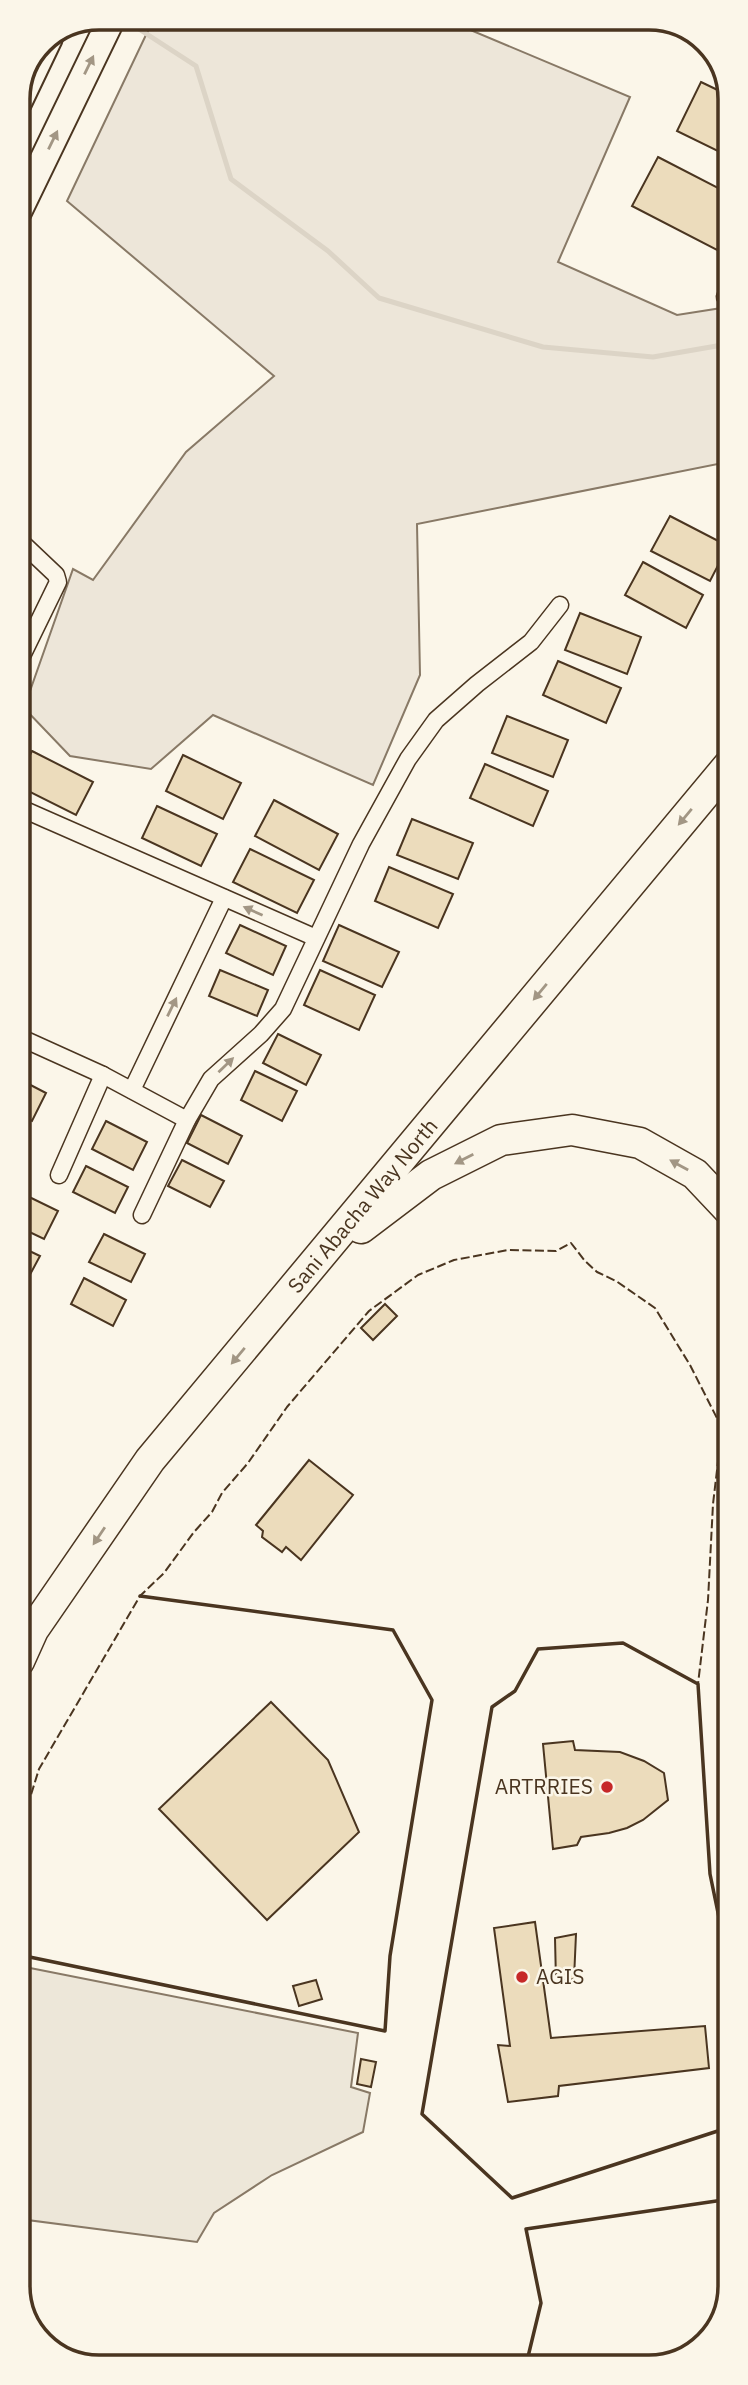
<svg xmlns="http://www.w3.org/2000/svg" width="748" height="2385" viewBox="0 0 748 2385" font-family="'IBM Plex Sans',sans-serif">
	<rect width="100%" height="100%" fill="#fbf6e9"/>
	<polygon fill="#ede6d9" stroke="#887966" stroke-width="2" points="154,18 442,18 630,97 558,262 677,315 728,307 728,462 417,524 420,675 373,785 213,715 151,769 70,756 24,708 73,569 93,580 186,452 274,376 67,201"/>
	<polygon fill="#ede7d9" stroke="#887966" stroke-width="2" points="20,1966 358,2033 351,2087 370,2093 363,2132 272,2175 214,2213 197,2242 20,2219"/>
	<g fill="none" stroke-linecap="round" stroke-linejoin="round">
		<polyline stroke="#dcd4c6" stroke-width="5" points="122,18 196,66 231,179 328,251 379,298 543,347 653,357 728,344"/>
	</g>
	<g fill="#ecdcbc" stroke="#4a3520" stroke-width="2">
		<polygon points="701,82 728,95 728,156 677,131"/>
		<polygon points="658,157 728,193 728,229 717,250 632,206"/>
		<polygon points="670,516 728,546 710,581 651,551"/>
		<polygon points="643,562 703,595 686,628 625,595"/>
		<polygon points="580,613 641,637 627,674 565,650"/>
		<polygon points="558,661 621,688 606,723 543,695"/>
		<polygon points="507,716 568,740 553,777 492,753"/>
		<polygon points="32,751 93,782 76,815 18,786 18,778"/>
		<polygon points="183,755 241,783 223,819 166,791"/>
		<polygon points="485,764 548,791 533,826 470,798"/>
		<polygon points="274,800 338,834 319,870 255,836"/>
		<polygon points="157,806 217,834 201,866 142,838"/>
		<polygon points="412,819 473,843 458,879 397,855"/>
		<polygon points="250,849 314,880 297,913 233,882"/>
		<polygon points="389,867 453,894 438,928 375,901"/>
		<polygon points="240,925 286,946 273,975 226,953"/>
		<polygon points="339,925 399,952 382,987 323,961"/>
		<polygon points="220,970 268,990 257,1016 209,996"/>
		<polygon points="320,970 375,995 359,1030 304,1005"/>
		<polygon points="278,1034 321,1055 306,1085 263,1063"/>
		<polygon points="255,1071 297,1091 282,1121 241,1100"/>
		<polygon points="19,1079 46,1093 32,1121 19,1114"/>
		<polygon points="201,1115 242,1136 228,1164 187,1143"/>
		<polygon points="106,1121 147,1142 133,1170 92,1149"/>
		<polygon points="19,1134 27,1138 19,1154"/>
		<polygon points="182,1160 224,1181 210,1207 168,1186"/>
		<polygon points="86,1166 128,1187 115,1213 73,1192"/>
		<polygon points="19,1192 58,1211 44,1239 19,1227"/>
		<polygon points="104,1234 145,1254 131,1282 89,1262"/>
		<polygon points="19,1246 40,1256 26,1282 19,1279"/>
		<polygon points="84,1278 126,1300 113,1326 71,1304"/>
		<polygon points="385,1304 397,1316 373,1340 361,1328"/>
		<polygon points="309,1460 353,1495 301,1560 286,1547 282,1552 262,1537 263,1531 256,1525"/>
		<polygon points="271,1702 328,1760 359,1832 267,1920 159,1809"/>
		<polygon points="573,1741 575,1750 620,1752 644,1761 664,1773 668,1800 643,1820 627,1828 609,1833 581,1837 577,1845 553,1849 543,1744"/>
		<polygon points="535,1922 551,2038 705,2026 709,2068 559,2086 558,2096 508,2102 498,2045 510,2046 494,1928"/>
		<polygon points="576,1934 574,1979 556,1981 555,1938"/>
		<polygon points="316,1980 322,1999 299,2006 293,1986"/>
		<polygon points="361,2059 376,2062 371,2087 357,2084"/>
	</g>
	<g fill="none" stroke-linecap="round" stroke-linejoin="round">
		<defs>
			<g id="minor">
				<polyline points="725,297 728,296"/>
				<polyline points="18,539 56,575 58,582 18,664"/>
				<polyline points="18,807 316,938"/>
				<polyline points="19,1037 103,1075 187,1120"/>
				<polyline points="132,1090 224,898"/>
				<polyline points="59,1175 103,1075"/>
				<polyline points="142,1215 187,1120 211,1079 261,1034 283,1009 361,844 408,759 436,720 477,684 531,642 560,605"/>
			</g>
			<g id="primary">
				<polyline points="18,103 49,38"/>
				<polyline points="18,212 112,18"/>
			</g>
			<g id="motorway">
				<polyline points="361,1228 431,1175 501,1140 572,1130 640,1143 695,1174 729,1210"/>
				<polyline points="19,1661 33,1630 150,1460 729,765"/>
			</g>
		</defs>
		<use href="#minor" stroke="#4a3520" stroke-width="19"/>
		<use href="#primary" stroke="#4a3520" stroke-width="30"/>
		<use href="#motorway" stroke="#4a3520" stroke-width="33"/>
		<use href="#minor" stroke="#fbf6e9" stroke-width="16"/>
		<use href="#primary" stroke="#fbf6e9" stroke-width="26"/>
		<use href="#motorway" stroke="#fbf6e9" stroke-width="30"/>
		<polyline stroke="#4a3520" stroke-width="2" stroke-dasharray="9 3.5" stroke-linecap="butt" points="20,1830 39,1769 140,1596 164,1573 194,1532 212,1512 222,1493 248,1463 287,1407 369,1311 418,1275 454,1260 508,1250 556,1251 571,1243 585,1261 597,1272 616,1281 655,1308 690,1365 722,1428 713,1504 708,1600 698,1684"/>
		<g stroke="#4a3520" stroke-width="3.5">
			<polyline points="20,1955 385,2031 390,1956 432,1700 393,1630 140,1596"/>
			<polyline points="730,1971 710,1874 698,1684 623,1643 538,1649 515,1691 492,1707 422,2114 512,2198 730,2127"/>
			<polyline points="526,2365 541,2303 526,2229 730,2199"/>
		</g>
	</g>
	<defs><path id="oneway-solid" d="M-6-.8H1V-3.2L6.5 0L1 3.2V.8H-6Z" transform="scale(1.75)"/></defs>
	<g fill="#a29684">
		<use href="#oneway-solid" transform="translate(89 65) rotate(-64)"/>
		<use href="#oneway-solid" transform="translate(53 140) rotate(-64)"/>
		<use href="#oneway-solid" transform="translate(685 817) rotate(130)"/>
		<use href="#oneway-solid" transform="translate(253 911) rotate(-156)"/>
		<use href="#oneway-solid" transform="translate(540 992) rotate(130)"/>
		<use href="#oneway-solid" transform="translate(172 1007) rotate(-64)"/>
		<use href="#oneway-solid" transform="translate(226 1065) rotate(-44)"/>
		<use href="#oneway-solid" transform="translate(464 1159) rotate(153)"/>
		<use href="#oneway-solid" transform="translate(679 1165) rotate(-151)"/>
		<use href="#oneway-solid" transform="translate(238 1356) rotate(130)"/>
		<use href="#oneway-solid" transform="translate(99 1536) rotate(124)"/>
	</g>
	<g fill="#c62828" stroke="#fbf6e9" stroke-width="2.5">
		<circle cx="607" cy="1787" r="7"/>
		<circle cx="522" cy="1977" r="7"/>
	</g>
	<g text-anchor="middle" stroke-width="5" stroke-linejoin="round" paint-order="stroke">
		<g font-size="21" fill="#4a3520" stroke="#fbf6e9">
			<text transform="translate(363 1206) rotate(-50)" y="7">Sani Abacha Way North</text>
		</g>
		<g font-size="21" fill="#4a3520" stroke="#fbf6e9" text-anchor="end">
			<text x="593" y="1794">ARTRRIES</text>
			<text x="536" y="1984" text-anchor="start">AGIS</text>
		</g>
	</g>
	<path d="M0 0H748V2385H0ZM99 30H649A69 69 0 0 1 718 99V2286A69 69 0 0 1 649 2355H99A69 69 0 0 1 30 2286V99A69 69 0 0 1 99 30Z" fill="#fbf6e9" fill-rule="evenodd"/>
	<path fill="none" stroke="#4a3520" stroke-width="3.5" d="M99 30H649A69 69 0 0 1 718 99V2286A69 69 0 0 1 649 2355H99A69 69 0 0 1 30 2286V99A69 69 0 0 1 99 30Z"/>
</svg>
